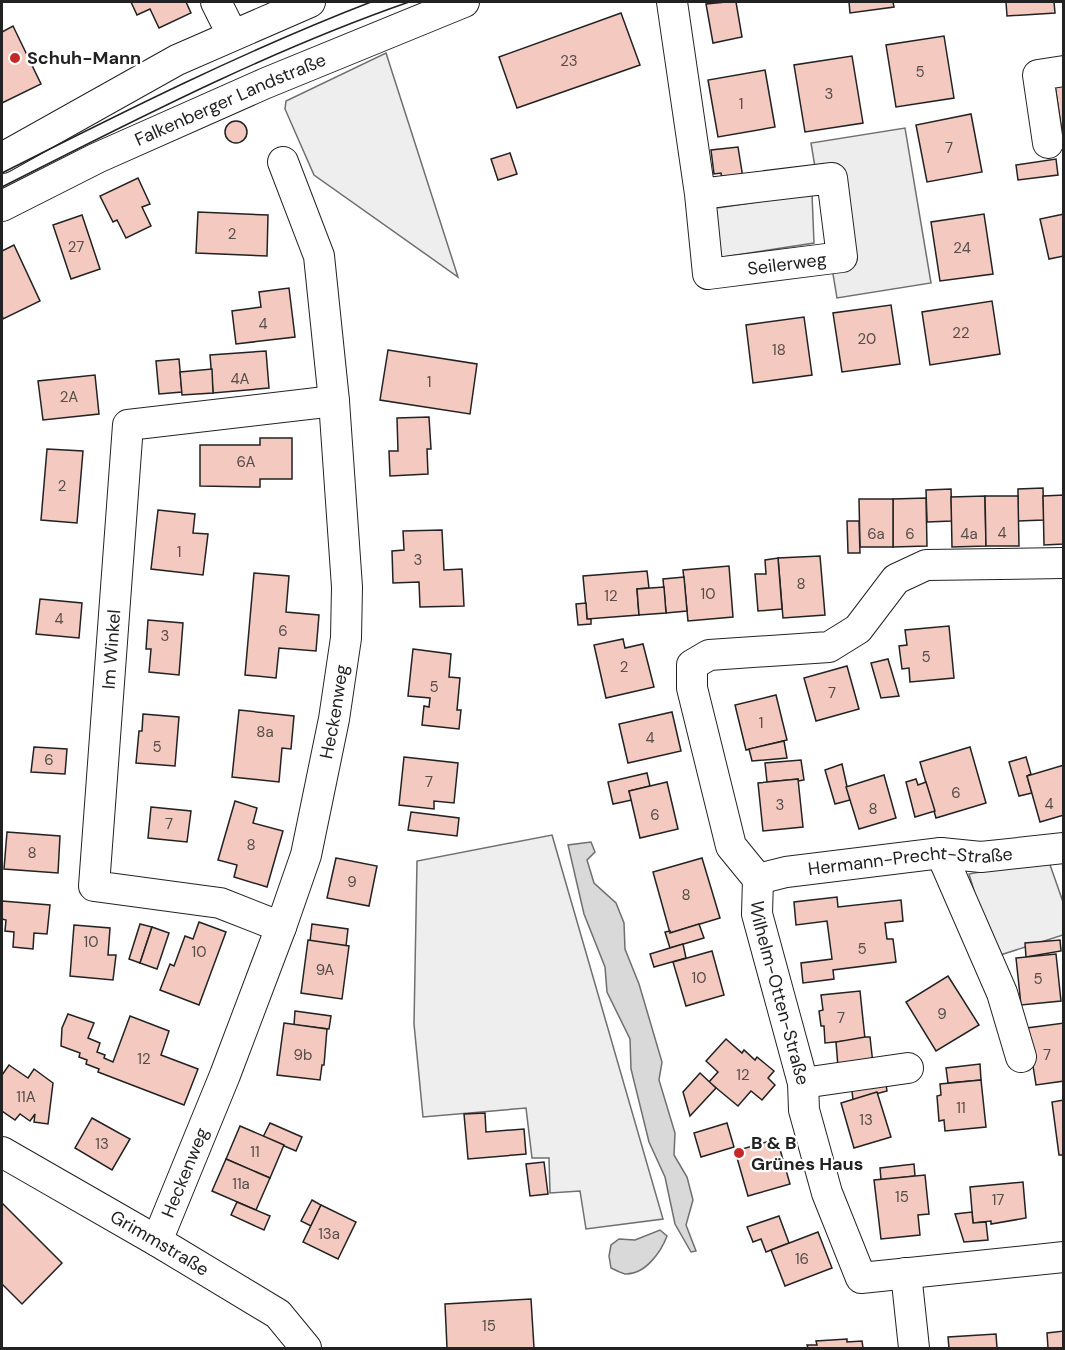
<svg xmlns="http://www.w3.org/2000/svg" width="1065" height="1350" viewBox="0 0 1065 1350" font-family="'DM Sans',sans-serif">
	<rect width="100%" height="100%" fill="#fff"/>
	<g fill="#eee" stroke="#6f6f6f" stroke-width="1.5">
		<polygon points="386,53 458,277 314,175 285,109 286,101"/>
		<polygon points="812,194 814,243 717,258 710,209"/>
		<polygon points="552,835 663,1219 586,1229 580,1191 550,1193 549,1158 532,1158 526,1108 423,1117 414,1024 417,861"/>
		<polygon points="1048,859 1063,902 1063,935 994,957 969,874"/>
	</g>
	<polygon fill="#ededed" stroke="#6f6f6f" stroke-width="1.5" points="905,128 931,283 837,298 811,143"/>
	<g fill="#d9d9d9" stroke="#6f6f6f" stroke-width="1.5">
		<polygon points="591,842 595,852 587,860 594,883 616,903 624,923 625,949 639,984 662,1062 659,1080 675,1133 674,1155 687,1177 693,1200 686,1225 696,1251 691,1252 675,1224 665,1177 649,1142 631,1069 630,1039 607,992 605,967 584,914 568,845"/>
		<path d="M660 1230 667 1236C661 1252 645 1275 625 1274 621 1273 615 1270 611 1268L609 1256 611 1245 619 1239 635 1240Z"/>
	</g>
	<g fill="#f3c9c0" stroke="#222" stroke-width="1.5">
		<polygon points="131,2 186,2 191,13 159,28 150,9 137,15"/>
		<polygon points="726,2 736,2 742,37 713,43 706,4"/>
		<polygon points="849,2 893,2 894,7 850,13"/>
		<polygon points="1006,2 1054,2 1055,13 1007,16"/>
		<polygon points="621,13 640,65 517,108 499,57"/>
		<polygon points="13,26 41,84 2,103 2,32"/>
		<polygon points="944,36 954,98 896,107 886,45"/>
		<polygon points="852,56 863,123 805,132 794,65"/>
		<polygon points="765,70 775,127 718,137 708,80"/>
		<polygon points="1064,77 1064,146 1054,78"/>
		<polygon points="971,114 982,172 927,182 916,125"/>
		<circle cx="236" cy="132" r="11"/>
		<polygon points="738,147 743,178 722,180 721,173 714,174 711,150"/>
		<polygon points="510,153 517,174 498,180 491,159"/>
		<polygon points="1056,159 1058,175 1018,180 1016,165"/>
		<polygon points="138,178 150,204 142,207 151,226 126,238 117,220 113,222 100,196"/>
		<polygon points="198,212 268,215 267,256 196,253"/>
		<polygon points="984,214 993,274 940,281 931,222"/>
		<polygon points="1064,214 1064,256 1049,259 1040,219"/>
		<polygon points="82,215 100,269 71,279 53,225"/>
		<polygon points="14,245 40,301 3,319 2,315 2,251"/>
		<polygon points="289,288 295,337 236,344 232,311 261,307 259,292"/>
		<polygon points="992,301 1000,354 930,365 922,312"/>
		<polygon points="891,305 900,364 842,372 833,313"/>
		<polygon points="804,317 812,375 753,383 746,325"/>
		<polygon points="388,350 477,364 470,414 380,400"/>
		<polygon points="266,351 269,388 213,393 210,355"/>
		<polygon points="179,359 182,392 159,394 156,361"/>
		<polygon points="212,369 213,393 182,395 180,372"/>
		<polygon points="95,375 99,414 43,420 38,381"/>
		<polygon points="429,417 431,449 427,449 428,474 390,476 389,451 398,451 397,418"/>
		<polygon points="260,438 292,438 292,479 260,479 260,487 200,486 200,445 260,445"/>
		<polygon points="47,449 83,451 77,523 41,520"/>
		<polygon points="1043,488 1044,520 1018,521 1018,489"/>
		<polygon points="951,489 952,521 927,522 926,490"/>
		<polygon points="1064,495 1064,544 1044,545 1043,496"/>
		<polygon points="985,496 986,546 952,547 951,497"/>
		<polygon points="985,496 1018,496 1019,546 986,546"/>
		<polygon points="926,498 927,546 893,547 893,499"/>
		<polygon points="859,499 893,499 893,547 860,547"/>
		<polygon points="158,510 195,514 193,533 208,534 203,575 151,569"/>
		<polygon points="847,521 859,521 860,553 848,553"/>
		<polygon points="442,530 444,570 462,569 464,606 420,607 419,582 393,583 392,551 404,550 403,531"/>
		<polygon points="820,556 825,615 783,618 778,558"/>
		<polygon points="778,558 782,609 758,611 755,574 766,574 765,560"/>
		<polygon points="729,566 733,617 688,621 683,570"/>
		<polygon points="647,571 649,588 637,589 639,615 587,619 583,576"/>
		<polygon points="254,573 289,576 286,612 319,615 316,651 279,648 276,678 245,675"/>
		<polygon points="684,577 687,611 666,613 663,579"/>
		<polygon points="664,587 666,613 639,615 637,589"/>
		<polygon points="40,599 82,603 79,638 36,634"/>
		<polygon points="586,603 587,619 591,619 591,624 578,625 576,604"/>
		<polygon points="148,620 183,623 179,675 149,672 151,649 146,649"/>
		<polygon points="949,626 954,678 910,682 909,668 902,669 899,646 907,645 905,630"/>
		<polygon points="623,639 625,648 643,644 654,687 606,698 594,645"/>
		<polygon points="413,649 451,654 449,677 460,678 457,710 461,710 459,729 422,725 424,706 429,707 430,698 408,696"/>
		<polygon points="888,659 899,696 881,698 871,663"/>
		<polygon points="847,666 859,709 816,721 804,678"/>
		<polygon points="776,695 787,740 746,750 735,705"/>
		<polygon points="239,710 294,716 291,749 282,748 279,782 232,777"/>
		<polygon points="672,712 681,751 628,763 619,724"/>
		<polygon points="143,714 179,717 175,766 136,763 139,731 142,731"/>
		<polygon points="784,741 787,758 752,761 749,749"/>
		<polygon points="34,747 67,749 65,774 31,772"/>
		<polygon points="970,747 986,803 936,818 920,762"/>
		<polygon points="404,757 458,763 454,803 434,801 434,809 399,805"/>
		<polygon points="1026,757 1031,774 1027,776 1032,793 1019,796 1009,762"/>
		<polygon points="801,760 804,780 798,781 798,779 767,782 765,763"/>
		<polygon points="842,764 850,800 835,804 825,770"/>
		<polygon points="1064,765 1064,815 1040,822 1027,776"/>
		<polygon points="647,773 650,786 629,791 632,800 613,804 608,782"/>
		<polygon points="884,775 896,818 859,829 846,787"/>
		<polygon points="798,779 803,827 763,831 758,783"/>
		<polygon points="916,779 918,785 926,782 935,811 915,817 906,782"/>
		<polygon points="667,782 678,829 640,838 629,791"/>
		<polygon points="235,801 257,808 253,823 283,831 267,887 234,877 237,865 218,860"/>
		<polygon points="151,807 191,811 187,842 148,838"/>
		<polygon points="411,812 459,818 457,836 408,830"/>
		<polygon points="7,832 60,836 58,873 4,869"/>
		<polygon points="336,858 377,866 369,906 327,898"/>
		<polygon points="702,858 720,918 670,933 653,872"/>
		<polygon points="837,897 838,907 901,900 903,921 885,923 887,939 893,939 896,962 833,970 834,979 803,983 801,963 832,959 827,921 796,925 794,902"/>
		<polygon points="2,901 50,905 47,934 34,933 33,949 13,947 14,932 5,931 6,920 2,919"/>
		<polygon points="199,922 226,932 199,1005 160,990 170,964 174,966 185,936 193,939"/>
		<polygon points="140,924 152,927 140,963 129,959"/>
		<polygon points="312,924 348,929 346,946 310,941"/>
		<polygon points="699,924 704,938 670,948 665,932 670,931 670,933"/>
		<polygon points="74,925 110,928 108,955 116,955 113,980 70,976"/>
		<polygon points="152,927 169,933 157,969 140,963"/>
		<polygon points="308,940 349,946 342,999 301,993"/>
		<polygon points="1060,940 1061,951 1026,957 1025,943"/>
		<polygon points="683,944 686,958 654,967 650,954"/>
		<polygon points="712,951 724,995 686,1006 673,962"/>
		<polygon points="1056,954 1061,1001 1021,1005 1016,958"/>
		<polygon points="948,976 979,1025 936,1051 906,1002"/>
		<polygon points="860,991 865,1039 825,1043 824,1026 821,1026 819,1011 823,1010 821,995"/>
		<polygon points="295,1011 331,1016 329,1029 294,1025"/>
		<polygon points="68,1014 94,1023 88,1038 100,1043 97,1052 105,1055 104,1058 113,1062 130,1016 169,1031 161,1055 198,1069 184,1105 98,1072 99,1069 86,1064 87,1060 79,1057 80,1053 61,1046 62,1028"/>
		<polygon points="284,1023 327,1029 324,1065 322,1065 320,1080 277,1075"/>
		<polygon points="1064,1023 1064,1081 1036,1085 1027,1028"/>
		<polygon points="865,1037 870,1037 873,1064 838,1067 836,1042"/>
		<polygon points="726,1039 742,1053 744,1050 755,1060 757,1057 774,1071 768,1078 775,1085 762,1100 751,1091 738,1106 709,1082 718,1072 706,1061"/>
		<polygon points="980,1064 981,1080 948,1083 946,1068"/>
		<polygon points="9,1065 28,1078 34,1069 53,1083 48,1124 34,1122 35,1114 30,1121 20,1114 15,1120 2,1111 2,1075"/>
		<polygon points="700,1073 716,1088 690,1116 683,1092"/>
		<polygon points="885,1078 887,1091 853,1100 851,1082"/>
		<polygon points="981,1080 986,1127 945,1131 944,1120 939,1121 937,1096 941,1095 940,1084"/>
		<polygon points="877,1092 891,1137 854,1148 841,1103"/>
		<polygon points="1064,1100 1064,1155 1059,1155 1052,1102"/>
		<polygon points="485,1113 486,1132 524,1129 526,1154 468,1159 464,1114"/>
		<polygon points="92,1118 130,1139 112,1170 75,1148"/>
		<polygon points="270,1123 302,1137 296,1151 263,1137"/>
		<polygon points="727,1123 734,1147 701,1157 694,1133"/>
		<polygon points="240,1126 284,1145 270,1178 226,1159"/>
		<polygon points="777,1139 790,1184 748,1196 735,1151"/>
		<polygon points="226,1159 270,1178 256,1210 212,1191"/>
		<polygon points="544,1162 548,1194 530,1196 526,1164"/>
		<polygon points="914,1164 915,1176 881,1180 880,1168"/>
		<polygon points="925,1175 929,1214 918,1215 920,1235 881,1239 874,1180"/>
		<polygon points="1023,1182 1026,1218 991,1224 991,1221 973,1223 970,1187"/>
		<polygon points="312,1200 321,1205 311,1226 301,1221"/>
		<polygon points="237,1202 270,1216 264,1230 231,1215"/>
		<polygon points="2,1203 62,1263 22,1304 2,1284"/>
		<polygon points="321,1205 356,1222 338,1259 303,1242"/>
		<polygon points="972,1212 973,1223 986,1222 988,1240 964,1242 955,1214"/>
		<polygon points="779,1216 789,1243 766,1252 761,1239 753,1242 747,1227"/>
		<polygon points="818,1232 832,1268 785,1286 771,1250"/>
		<polygon points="531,1299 534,1348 447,1348 445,1304"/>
		<polygon points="1064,1331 1064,1348 1048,1348 1047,1333"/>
		<polygon points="996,1334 997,1348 949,1348 948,1337"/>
		<polygon points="847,1339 847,1342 862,1341 863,1348 808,1348 807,1345 817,1345 816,1341"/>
	</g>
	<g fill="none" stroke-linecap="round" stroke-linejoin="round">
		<defs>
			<g id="minor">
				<polyline points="216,2 232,34"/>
				<path id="s1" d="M672 2 700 194 708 274 842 257 832 178 700 194"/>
				<polyline points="1048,143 1038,75 1064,71"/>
				<polyline points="2,158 177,60 310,2"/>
				<path id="s2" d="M2 206 97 158 266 83 464 2"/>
				<path id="s3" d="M1064 563 926 565 896 579 858 629 829 647 709 655 692 665V688L731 846 758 879 757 914 803 1083 804 1110 827 1193 861 1278 1064 1257"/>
				<polyline points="941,853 1002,993 1021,1057"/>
				<path id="s4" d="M758 879 786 872 941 853 981 857 1064 848"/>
				<path id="s5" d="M281 927 220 903 94 886 128 425 334 401"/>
				<polyline points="803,1083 908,1068"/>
				<path id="s6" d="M2 1152 157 1241 278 1314 306 1348"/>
				<path id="s7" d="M157 1241 225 1075 281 927 306 855 334 719 346 638 347 587 334 401 319 256 283 162"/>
				<polyline points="906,1273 914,1348"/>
			</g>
		</defs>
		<use href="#minor" stroke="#222" stroke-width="32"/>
		<use href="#minor" stroke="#fff" stroke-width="30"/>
		<g stroke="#222" stroke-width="1.5">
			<path d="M2 173C123 112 244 51 371 2"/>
			<path d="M2 187C135 120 268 51 409 2"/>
		</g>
	</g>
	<g fill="#c62828" stroke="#fff" stroke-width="2">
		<circle cx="15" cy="58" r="6"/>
		<circle cx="739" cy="1153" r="6"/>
	</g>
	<g text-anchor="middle" stroke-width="4.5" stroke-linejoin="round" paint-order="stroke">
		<g font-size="15" fill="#564c4a">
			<text x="569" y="66">23</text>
			<text x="920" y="77">5</text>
			<text x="829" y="99">3</text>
			<text x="741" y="109">1</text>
			<text x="949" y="153">7</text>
			<text x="232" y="239">2</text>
			<text x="76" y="252">27</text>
			<text x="962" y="253">24</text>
			<text x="263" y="329">4</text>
			<text x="961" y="338">22</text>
			<text x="867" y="344">20</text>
			<text x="779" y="355">18</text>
			<text x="240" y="384">4A</text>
			<text x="429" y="387">1</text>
			<text x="69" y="402">2A</text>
			<text x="246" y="467">6A</text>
			<text x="62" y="491">2</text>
			<text x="1002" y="538">4</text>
			<text x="876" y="539">6a</text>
			<text x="910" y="539">6</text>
			<text x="969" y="539">4a</text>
			<text x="179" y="557">1</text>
			<text x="418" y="565">3</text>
			<text x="801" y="589">8</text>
			<text x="708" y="599">10</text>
			<text x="611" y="601">12</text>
			<text x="59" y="624">4</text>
			<text x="283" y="636">6</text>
			<text x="165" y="641">3</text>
			<text x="926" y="662">5</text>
			<text x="624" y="672">2</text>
			<text x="434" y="692">5</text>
			<text x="832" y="698">7</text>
			<text x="761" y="728">1</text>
			<text x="265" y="737">8a</text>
			<text x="650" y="743">4</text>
			<text x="157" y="752">5</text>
			<text x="49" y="765">6</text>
			<text x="429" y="787">7</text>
			<text x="956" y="798">6</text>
			<text x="1049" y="809">4</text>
			<text x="780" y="810">3</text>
			<text x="873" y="814">8</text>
			<text x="655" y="820">6</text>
			<text x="169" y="829">7</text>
			<text x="251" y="850">8</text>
			<text x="32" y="858">8</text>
			<text x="352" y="887">9</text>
			<text x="686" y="900">8</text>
			<text x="91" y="947">10</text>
			<text x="862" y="954">5</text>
			<text x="199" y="957">10</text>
			<text x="325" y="975">9A</text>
			<text x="699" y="983">10</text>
			<text x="1038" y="984">5</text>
			<text x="942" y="1019">9</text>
			<text x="841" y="1023">7</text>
			<text x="303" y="1060">9b</text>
			<text x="1047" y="1060">7</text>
			<text x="144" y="1064">12</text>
			<text x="743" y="1080">12</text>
			<text x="26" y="1102">11A</text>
			<text x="961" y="1113">11</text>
			<text x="866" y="1125">13</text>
			<text x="102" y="1149">13</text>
			<text x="255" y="1157">11</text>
			<text x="241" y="1189">11a</text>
			<text x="902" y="1202">15</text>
			<text x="998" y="1205">17</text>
			<text x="329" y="1239">13a</text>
			<text x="802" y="1264">16</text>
			<text x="489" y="1331">15</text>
		</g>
		<g font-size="18" font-weight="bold" fill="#222" stroke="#fff" text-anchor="start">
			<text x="27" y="64">Schuh-Mann</text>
			<text x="751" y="1149">B &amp; B<tspan x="751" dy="21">Grünes Haus</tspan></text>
		</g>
		<g font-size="18" fill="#222" stroke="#fff">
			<text dy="6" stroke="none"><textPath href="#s2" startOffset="252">Falkenberger Landstraße</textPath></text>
			<text dy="6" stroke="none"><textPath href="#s1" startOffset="354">Seilerweg</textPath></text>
			<text dy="6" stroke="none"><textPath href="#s5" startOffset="430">Im Winkel</textPath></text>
			<text dy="6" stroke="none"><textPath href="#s7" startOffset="560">Heckenweg</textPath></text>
			<text dy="6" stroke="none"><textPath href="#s4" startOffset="154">Hermann-Precht-Straße</textPath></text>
			<text dy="6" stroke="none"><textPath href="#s3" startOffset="753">Wilhelm-Otten-Straße</textPath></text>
			<text dy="6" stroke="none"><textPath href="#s7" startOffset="74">Heckenweg</textPath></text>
			<text dy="6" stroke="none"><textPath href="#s6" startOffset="182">Grimmstraße</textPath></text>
		</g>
	</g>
	<rect width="1065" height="1350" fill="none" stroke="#222222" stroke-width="6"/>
</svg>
